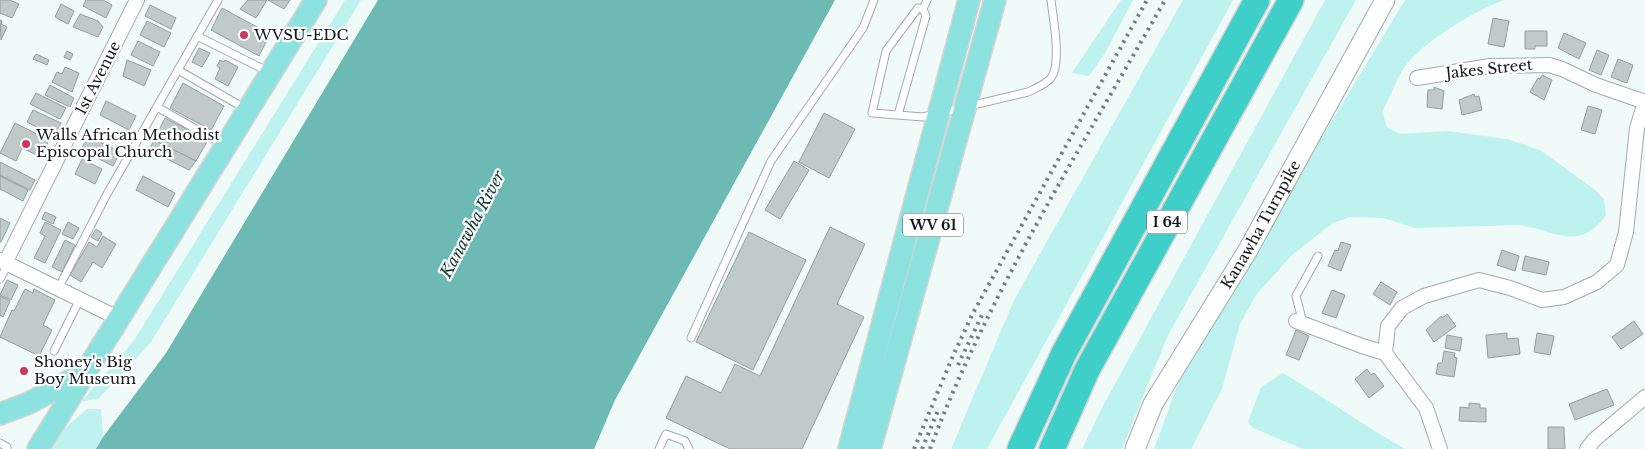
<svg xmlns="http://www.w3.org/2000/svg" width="1645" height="449" viewBox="0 0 1645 449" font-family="'Libre Baskerville',serif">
	<rect width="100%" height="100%" fill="#f0faf9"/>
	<g fill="#bef2ee">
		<polygon points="345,0 361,0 151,342 99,398 81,402 133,342"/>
		<polygon points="1121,0 1133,0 1105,53 1089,76 1072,73"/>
		<polygon points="1183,0 1233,0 987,449 951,449 1014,300"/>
		<polygon points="1325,0 1356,0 1167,337 1122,449 1082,449 1104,404"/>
		<path d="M1405 0H1505C1479 8 1429 39 1410 60 1398 73 1391 96 1382 112L1387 127 1400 134 1447 131 1507 139 1540 150 1594 189 1604 199 1606 215C1578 253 1556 230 1518 225L1415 228 1383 218 1350 217 1333 223 1292 255 1256 295 1240 324 1222 389 1191 449H1154L1185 364Z"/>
		<path d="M1283 373C1324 397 1363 425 1405 449H1303L1253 428 1248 422 1261 387Z"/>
		<polygon points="87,409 101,409 103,437 96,449 53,449 64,429"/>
	</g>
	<polygon fill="#6db9b3" points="378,0 835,0 615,400 594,449 96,449 103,437 166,353"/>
	<g fill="#c0cac9" stroke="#959e9d">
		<polygon points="0,0 10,0 19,4 12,18 0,13"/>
		<polygon points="86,0 103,0 112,5 106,18 83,6"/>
		<polygon points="248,0 267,0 256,18 240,9"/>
		<polygon points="268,0 290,0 284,9"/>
		<polygon points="61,4 74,11 68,24 55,17"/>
		<polygon points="150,5 176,18 171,29 145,16"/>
		<polygon points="222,8 270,34 259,56 211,30"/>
		<polygon points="80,14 98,21 103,27 98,37 73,27"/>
		<polygon points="1493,18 1509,21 1504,47 1488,44"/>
		<polygon points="0,20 2,21 1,24 7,27 1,40"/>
		<polygon points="147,21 171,33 164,47 140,35"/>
		<polygon points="1525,31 1547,31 1547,46 1535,46 1535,49 1525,49"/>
		<polygon points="1564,33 1586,43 1579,59 1558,48"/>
		<polygon points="138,41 160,52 153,66 131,55"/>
		<polygon points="199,48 210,53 202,67 192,62"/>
		<polygon points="1597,50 1609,55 1601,75 1589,70"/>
		<polygon points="67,51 73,54 70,60 64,57"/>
		<polygon points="36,54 49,60 47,65 33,59"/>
		<polygon points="1618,59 1633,65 1627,83 1611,77"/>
		<polygon points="127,60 151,70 144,86 123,76"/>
		<polygon points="220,60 224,62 225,60 238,67 228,86 215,79 220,68 217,66"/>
		<polygon points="65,67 79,73 72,92 52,82 57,72 62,74"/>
		<polygon points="1542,75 1552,80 1544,100 1530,92 1538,78 1540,79"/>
		<polygon points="183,83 224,106 211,130 170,108"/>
		<polygon points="50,85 74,98 70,107 45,95"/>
		<polygon points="1434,87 1444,91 1442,109 1427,107 1428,90 1434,90"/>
		<polygon points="36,93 66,108 60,119 30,104"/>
		<polygon points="1474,94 1475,97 1479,96 1482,110 1462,115 1459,100"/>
		<polygon points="106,101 136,116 129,130 100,115"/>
		<polygon points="1588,106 1602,110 1595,134 1581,130"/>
		<polygon points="33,110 61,123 54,136 27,122"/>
		<polygon points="824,113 855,129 829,178 799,162"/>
		<polygon points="165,118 208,140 196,161 154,140"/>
		<polygon points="15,123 49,140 41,157 22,148 16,161 0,153"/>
		<polygon points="126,130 134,134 131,140 123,136"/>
		<polygon points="88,136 120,152 113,166 81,150"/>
		<polygon points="154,140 196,161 189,170 149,150"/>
		<polygon points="82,159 102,169 95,184 75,174"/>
		<polygon points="794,161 809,170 780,219 765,210"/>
		<polygon points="0,162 35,180 30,190 0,175"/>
		<polygon points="0,176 28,190 23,201 0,189"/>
		<polygon points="143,176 175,193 168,207 136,190"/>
		<polygon points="45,212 56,217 53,224 42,219"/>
		<polygon points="0,218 10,223 1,242 0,242"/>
		<polygon points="45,222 61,230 45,263 34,258 45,236 40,233"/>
		<polygon points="68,222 79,228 73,239 62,234"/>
		<polygon points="830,227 865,244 837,304 864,317 802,449 730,449 666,418 686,376 721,393 735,364 760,376"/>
		<polygon points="96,229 102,233 98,241 91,237"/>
		<polygon points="749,232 806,260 753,370 696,342"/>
		<polygon points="103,236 116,244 102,268 93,262 81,282 70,275 89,242 97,247"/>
		<polygon points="65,240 75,245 62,272 52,267"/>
		<polygon points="1341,242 1351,245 1341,271 1328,266 1335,250 1338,251"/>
		<polygon points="1502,250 1519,256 1515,271 1497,265"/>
		<polygon points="1525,256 1549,262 1546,275 1522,270"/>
		<polygon points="7,280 18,285 11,300 0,295"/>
		<polygon points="1381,282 1397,292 1390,305 1373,294"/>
		<polygon points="25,289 33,293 34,289 55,300 43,325 52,330 39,356 0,337 12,310 14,311"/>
		<polygon points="1332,290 1345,295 1336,318 1322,313"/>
		<polygon points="0,296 10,301 3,317 0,315"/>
		<polygon points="1447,314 1456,326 1434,342 1426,330 1441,316 1442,318"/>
		<polygon points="1634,321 1643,334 1621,349 1612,337"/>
		<polygon points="1296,330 1309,336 1299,360 1286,355"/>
		<polygon points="1507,333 1507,339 1518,338 1520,354 1488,358 1486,335"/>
		<polygon points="1537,333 1554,336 1550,355 1534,352"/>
		<polygon points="1447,335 1462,338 1460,351 1445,348"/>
		<polygon points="1444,351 1455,353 1454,357 1457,358 1454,377 1436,374 1438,363 1442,363"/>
		<polygon points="1367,369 1371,375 1374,373 1384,386 1369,398 1355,379"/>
		<polygon points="1607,389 1614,405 1575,420 1569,404"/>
		<polygon points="1469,403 1480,404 1480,408 1486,408 1486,422 1459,421 1460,407 1469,408"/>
		<polygon points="1548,427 1564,427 1565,449 1548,449"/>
	</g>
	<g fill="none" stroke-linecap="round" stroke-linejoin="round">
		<defs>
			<g id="lane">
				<polyline points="923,9 927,0"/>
				<polyline points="197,36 269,72"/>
				<polyline points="178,70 246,109"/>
				<polyline points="157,107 224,145"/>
				<path d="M898 115 926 16 923 9 918 8 886 51 872 113 923 117 1028 92C1036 88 1045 85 1051 78 1062 64 1053 17 1051 0"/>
				<polyline points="0,279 8,264"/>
				<polyline points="58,289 107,194 218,0"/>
				<polyline points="1303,323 1296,296 1318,256"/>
				<polyline points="691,338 771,161 863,28 874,0"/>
				<polyline points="54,351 80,299"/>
				<polyline points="0,443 7,447 7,449"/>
				<polyline points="659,449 666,434 685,441 689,449"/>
			</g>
			<g id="street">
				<polyline points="1417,78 1490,66 1549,65 1562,69 1596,85 1645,102 1637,128 1626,232 1617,265 1597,282 1564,297 1542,300 1510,288 1479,280 1424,296 1402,308 1388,326 1385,353 1426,408 1440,449"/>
				<polyline points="0,260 120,319"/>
				<polyline points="5,263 137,0"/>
				<polyline points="1296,321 1362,346 1385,353"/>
				<polyline points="1587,449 1594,440 1645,397"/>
			</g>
			<g id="secondary">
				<path id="s1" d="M1135 449 1153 404 1248 250 1385 0"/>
			</g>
			<g id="primary">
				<polyline points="0,414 29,403 84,373"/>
				<polyline points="38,449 316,0"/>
				<polyline points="849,449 969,0"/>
				<polyline points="870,449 995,0"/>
			</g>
			<g id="highway">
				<polyline points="1020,449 1064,353 1257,0"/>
				<polyline points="1052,449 1087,370 1291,0"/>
			</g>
		</defs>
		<use href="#lane" stroke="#a2abaa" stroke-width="9"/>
		<use href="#street" stroke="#a2abaa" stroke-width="16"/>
		<use href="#secondary" stroke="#a2abaa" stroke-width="21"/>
		<use href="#primary" stroke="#d5d5d5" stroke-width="24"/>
		<use href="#highway" stroke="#d5d5d5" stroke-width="28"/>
		<use href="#lane" stroke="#fff" stroke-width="7"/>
		<use href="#street" stroke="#fff" stroke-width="14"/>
		<use href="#secondary" stroke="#fff" stroke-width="19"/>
		<use href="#primary" stroke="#8be2de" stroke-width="21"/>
		<use href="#highway" stroke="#3dcfc8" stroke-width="25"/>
		<g stroke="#767c7c" stroke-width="4" stroke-dasharray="2.5 5" stroke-linecap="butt">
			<polyline points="958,365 983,313"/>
			<polyline points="914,449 952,358 973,313 1147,0"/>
			<polyline points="922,449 939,408"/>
			<path d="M930 449C989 292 1083 145 1165 0"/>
		</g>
	</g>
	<g fill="#c9395e" stroke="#fff" stroke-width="2">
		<circle cx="244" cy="35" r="5"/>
		<circle cx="26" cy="144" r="5"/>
		<circle cx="24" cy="371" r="5"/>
	</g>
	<g text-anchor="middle" stroke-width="4.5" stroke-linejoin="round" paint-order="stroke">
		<g fill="#fff" stroke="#5a5d5d" stroke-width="1">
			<rect x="1147" y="210.5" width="40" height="23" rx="4"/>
			<rect x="903" y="213.5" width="60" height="23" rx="4"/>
		</g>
		<g font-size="14" font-weight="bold" fill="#131717">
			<text x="1167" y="227">I 64</text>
			<text x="933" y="230">WV 61</text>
		</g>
		<g font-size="15" fill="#131717" stroke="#fff" text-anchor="start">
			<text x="254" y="40">WVSU-EDC</text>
			<text x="36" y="140">Walls African Methodist<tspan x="36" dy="17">Episcopal Church</tspan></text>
			<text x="34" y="367">Shoney's Big<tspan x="34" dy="17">Boy Museum</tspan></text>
		</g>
		<g font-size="15" fill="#131717" stroke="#fff">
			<text transform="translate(1489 69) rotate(-6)" y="5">Jakes Street</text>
			<text transform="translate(98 78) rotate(-63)" y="5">1st Avenue</text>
			<text dy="5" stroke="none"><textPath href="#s1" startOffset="258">Kanawha Turnpike</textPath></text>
		</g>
		<g font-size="16" font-style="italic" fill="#0f3432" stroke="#fff">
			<text transform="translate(472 224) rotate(-62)" y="6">Kanawha River</text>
		</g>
	</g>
</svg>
